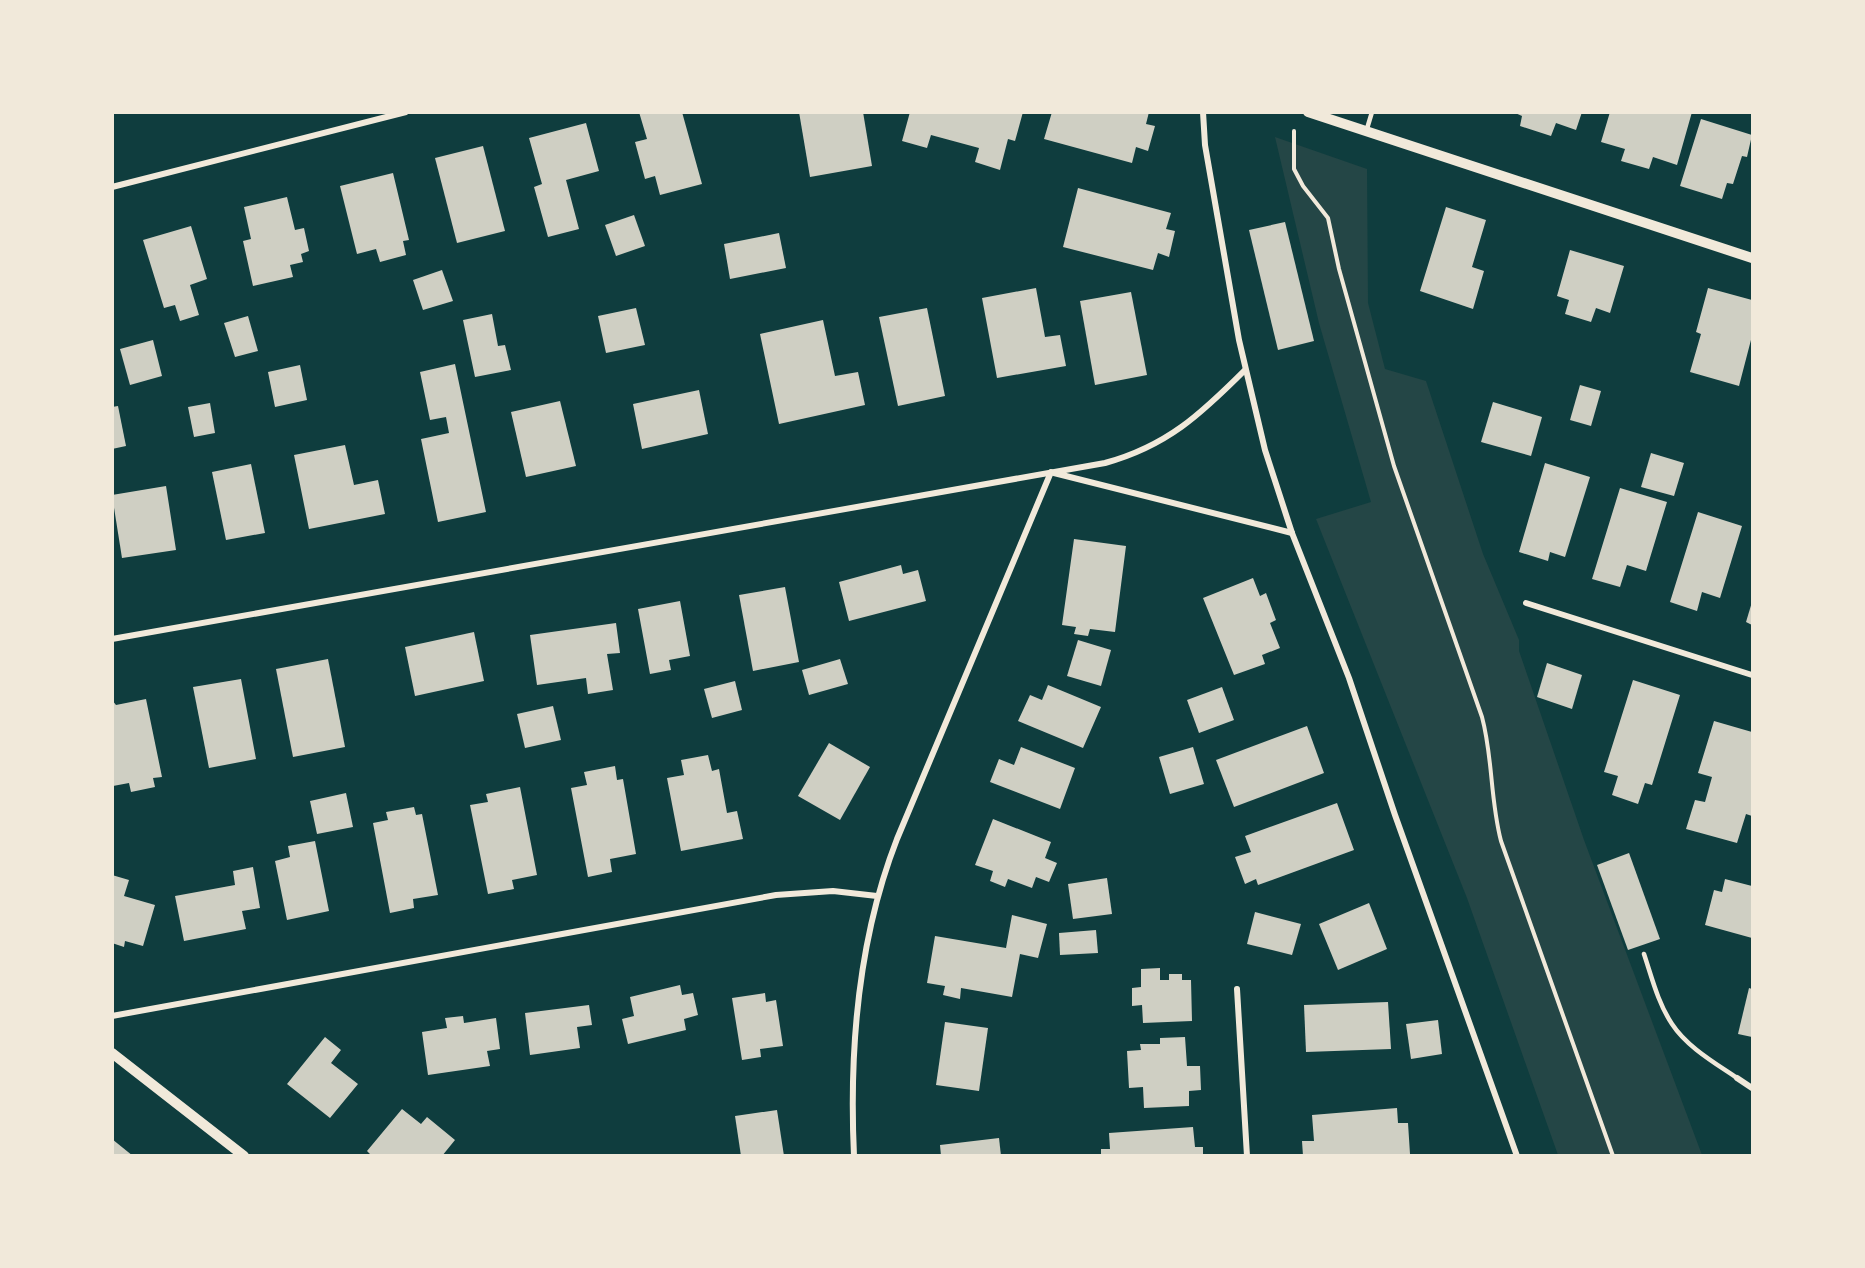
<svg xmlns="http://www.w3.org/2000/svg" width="1865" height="1268" viewBox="0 0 1865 1268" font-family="Overpass,sans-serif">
	<rect width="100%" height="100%" fill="#0f3d3e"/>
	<polygon fill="#244646" points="1275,137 1367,169 1368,303 1385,369 1426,381 1483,554 1519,640 1519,651 1584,840 1702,1155 1558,1155 1467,898 1316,519 1371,502 1319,323"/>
	<g fill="#cfcfc3">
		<polygon points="639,112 682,112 702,184 660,195 655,176 645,179 635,142 647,139"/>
		<polygon points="799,112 863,112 872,166 810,177"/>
		<polygon points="910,112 1023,112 1015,141 1008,139 1000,170 975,162 979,148 931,135 927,148 902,141"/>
		<polygon points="1052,112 1149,112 1146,124 1155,126 1148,151 1136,147 1132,163 1044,139"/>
		<polygon points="1513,112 1582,112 1576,130 1556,123 1551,136 1520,126 1522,116"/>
		<polygon points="1610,112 1692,112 1677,165 1653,157 1649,169 1621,161 1625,149 1601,142"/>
		<polygon points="1701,119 1752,135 1747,157 1742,156 1733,184 1727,183 1722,199 1680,186"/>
		<polygon points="586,123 599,171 566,180 579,229 548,237 534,187 542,184 529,138"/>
		<polygon points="483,146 505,231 457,243 435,158"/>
		<polygon points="393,173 409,240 403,241 406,255 380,262 376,249 357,254 340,186"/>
		<polygon points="1078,188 1171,213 1166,229 1175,231 1169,257 1158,253 1153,270 1063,247"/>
		<polygon points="287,197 295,230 304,228 309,251 301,254 303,262 290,265 293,277 253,286 243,241 251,239 244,207"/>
		<polygon points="1446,207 1486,220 1472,267 1484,271 1473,309 1420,291"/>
		<polygon points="634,215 645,246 616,256 605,225"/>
		<polygon points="1285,222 1314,341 1278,350 1249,230"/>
		<polygon points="191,226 207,279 190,285 199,315 180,321 175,305 164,308 143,240"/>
		<polygon points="779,233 786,268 730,279 724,244"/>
		<polygon points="1570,250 1624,266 1610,313 1596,308 1591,322 1565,314 1569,300 1557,296"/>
		<polygon points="442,270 453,301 423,310 413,280"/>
		<polygon points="1036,288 1045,337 1060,335 1066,366 997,378 982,298"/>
		<polygon points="1708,288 1752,300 1752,336 1739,386 1690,372 1701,334 1696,332"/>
		<polygon points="1131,292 1147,375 1095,385 1080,301"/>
		<polygon points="636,308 645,345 606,353 598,316"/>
		<polygon points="927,308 945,396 898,406 879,317"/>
		<polygon points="492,314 498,346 505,345 511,370 475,377 463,320"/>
		<polygon points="248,316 258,351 235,357 224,323"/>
		<polygon points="823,320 835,376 858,372 865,405 779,424 760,334"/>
		<polygon points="153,340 162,376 130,385 120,349"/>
		<polygon points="455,364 486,512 438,522 421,439 449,433 446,417 430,420 420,372"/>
		<polygon points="300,365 307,400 275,407 268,372"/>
		<polygon points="1580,385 1601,391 1591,426 1570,420"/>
		<polygon points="699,390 708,434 642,449 633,404"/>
		<polygon points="560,401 576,466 526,477 511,412"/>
		<polygon points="1493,402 1542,417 1531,456 1481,442"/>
		<polygon points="210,403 215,433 194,437 188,407"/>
		<polygon points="118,406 126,446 112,449 112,407"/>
		<polygon points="345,445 354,485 378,480 385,514 309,529 294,455"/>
		<polygon points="1651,453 1684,463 1674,496 1641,487"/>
		<polygon points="1545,463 1590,477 1565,557 1550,552 1548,561 1519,552"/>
		<polygon points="251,464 265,533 226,540 212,472"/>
		<polygon points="166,486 176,550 122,558 112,495"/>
		<polygon points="1620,488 1667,502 1646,571 1627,565 1620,587 1592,579"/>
		<polygon points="1698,512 1742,526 1720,598 1702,592 1697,611 1670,602"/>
		<polygon points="1074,539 1126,546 1115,632 1090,629 1088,636 1074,634 1076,627 1062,625"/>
		<polygon points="901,565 903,574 918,570 926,601 849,621 839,582"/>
		<polygon points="1253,578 1260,596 1266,593 1276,620 1270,623 1280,648 1262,655 1265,664 1234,675 1203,598"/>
		<polygon points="785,587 799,662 753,671 739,595"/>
		<polygon points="680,601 690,656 669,660 671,670 650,674 638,609"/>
		<polygon points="1752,602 1752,625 1746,622"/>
		<polygon points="616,623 620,653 607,654 613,690 588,694 586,678 537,685 530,635"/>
		<polygon points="474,632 484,681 415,696 405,647"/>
		<polygon points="1078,640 1111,650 1101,686 1067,676"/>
		<polygon points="328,659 345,747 293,757 276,669"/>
		<polygon points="840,659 848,684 809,695 802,670"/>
		<polygon points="1547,663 1582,675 1572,709 1537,697"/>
		<polygon points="241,679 256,759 209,768 193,687"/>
		<polygon points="1633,680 1680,695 1652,785 1645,783 1638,804 1612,795 1618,776 1604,772"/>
		<polygon points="735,681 742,710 712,718 704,689"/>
		<polygon points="1048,685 1101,707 1083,748 1018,721 1030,695 1042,700"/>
		<polygon points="1222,687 1234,720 1199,733 1187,700"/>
		<polygon points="146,699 162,777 153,778 155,787 131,792 129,783 113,786 112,784 112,700 116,705"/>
		<polygon points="553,706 561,740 525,748 517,714"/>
		<polygon points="1714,721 1752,732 1752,816 1746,814 1737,843 1686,829 1695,800 1705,802 1712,777 1698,773"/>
		<polygon points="1307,726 1324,773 1234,807 1216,760"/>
		<polygon points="829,743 870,767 840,820 798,796"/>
		<polygon points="1021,747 1075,768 1060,809 990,782 999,759 1014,765"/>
		<polygon points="1193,747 1204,784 1170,794 1159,757"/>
		<polygon points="708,755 712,771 719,769 727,813 737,811 743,839 681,851 667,778 684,775 681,760"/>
		<polygon points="615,766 617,780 623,779 636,854 610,859 612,872 588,877 571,788 587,785 584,772"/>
		<polygon points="520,787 537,875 512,880 514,889 488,894 470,805 488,802 486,794"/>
		<polygon points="346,793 353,827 317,834 310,801"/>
		<polygon points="1337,803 1354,850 1258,885 1256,879 1245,884 1235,857 1251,852 1245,836"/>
		<polygon points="414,807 416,815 422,814 438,895 413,899 414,908 390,913 373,823 388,820 386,812"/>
		<polygon points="993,819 1051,842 1045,858 1057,863 1049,882 1036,877 1032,888 1008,879 1005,887 990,881 993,871 975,865"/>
		<polygon points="315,841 329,911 287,920 275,861 290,857 288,846"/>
		<polygon points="1629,853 1660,939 1628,950 1597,865"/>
		<polygon points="253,867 260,908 242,911 246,929 184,941 175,896 235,885 233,871"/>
		<polygon points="112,875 129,880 124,896 155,905 143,946 125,941 124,947 112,943"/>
		<polygon points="1107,878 1112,914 1073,919 1068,884"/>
		<polygon points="1725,879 1752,886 1752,938 1705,925 1714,890 1722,892"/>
		<polygon points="1369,903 1387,949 1338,970 1319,924"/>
		<polygon points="1255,912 1301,924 1292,955 1247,944"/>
		<polygon points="1012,915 1047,924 1038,958 1020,954 1012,997 961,988 960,999 943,995 945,986 927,983 935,936 1006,948"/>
		<polygon points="1096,930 1098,953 1060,955 1059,933"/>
		<polygon points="1160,968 1160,980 1169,980 1169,974 1182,974 1182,980 1191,980 1192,1021 1143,1023 1142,1005 1132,1006 1132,988 1141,987 1141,969"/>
		<polygon points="680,985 682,995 693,993 698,1015 684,1019 686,1030 628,1044 622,1019 634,1016 630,997"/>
		<polygon points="1749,988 1752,989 1752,1037 1738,1034"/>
		<polygon points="765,993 766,1002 776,1000 783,1046 760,1049 761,1057 742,1060 732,998"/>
		<polygon points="1388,1002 1391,1049 1306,1052 1304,1005"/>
		<polygon points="589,1005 592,1025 577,1027 580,1048 530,1055 525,1013"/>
		<polygon points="463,1016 464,1023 496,1018 500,1049 487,1051 490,1066 428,1075 422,1032 447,1028 445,1018"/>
		<polygon points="1438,1020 1442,1054 1411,1059 1406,1024"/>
		<polygon points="945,1022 988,1028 979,1091 936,1085"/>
		<polygon points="325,1037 341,1050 331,1063 358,1084 330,1118 287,1084"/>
		<polygon points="1185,1037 1187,1066 1200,1066 1201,1090 1189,1091 1189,1106 1144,1108 1143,1087 1129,1088 1127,1051 1141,1050 1140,1044 1160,1044 1160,1038"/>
		<polygon points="1397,1108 1398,1123 1408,1123 1410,1154 1303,1156 1302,1141 1314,1141 1312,1115"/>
		<polygon points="402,1109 421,1124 427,1117 455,1140 442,1156 372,1156 367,1151"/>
		<polygon points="777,1110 784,1156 741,1156 735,1116"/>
		<polygon points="1193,1127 1195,1147 1203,1147 1203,1156 1101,1156 1101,1149 1110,1149 1109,1133"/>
		<polygon points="999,1138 1001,1156 941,1156 940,1145"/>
		<polygon points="112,1139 133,1156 112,1156"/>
	</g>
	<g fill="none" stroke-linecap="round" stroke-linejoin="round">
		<path stroke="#f1e9da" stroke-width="4" d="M1294 131V169L1303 186 1328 218 1339 269 1394 466 1482 717C1493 758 1490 799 1501 841L1613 1156"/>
		<g stroke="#f1e9da" stroke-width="4.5">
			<polyline points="1366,132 1372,112"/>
			<path d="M1644 954C1652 978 1658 1003 1672 1024 1687 1047 1715 1063 1737 1078"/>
		</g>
		<g stroke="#f1e9da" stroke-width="6">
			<polyline points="1203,112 1205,145 1239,340 1265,450 1292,533 1349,678 1395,815 1517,1156"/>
			<polyline points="112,187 406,112"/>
			<polyline points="1054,473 1292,533"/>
			<polyline points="1526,603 1752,675"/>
			<path d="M112 639 1105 463C1167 446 1201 414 1245 370"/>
			<polyline points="1237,989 1247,1156"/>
			<polyline points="112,1016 776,895 833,891 877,896"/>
			<polyline points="1737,1078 1752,1088"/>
			<path d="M854 1156C849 1049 858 939 897 839L1051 472"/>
		</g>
		<g stroke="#f1e9da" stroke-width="10">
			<polyline points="1308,112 1752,258"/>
			<polyline points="112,1053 244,1156"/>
		</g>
	</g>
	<rect width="1865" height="1268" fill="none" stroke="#f1e9da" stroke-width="228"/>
</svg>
